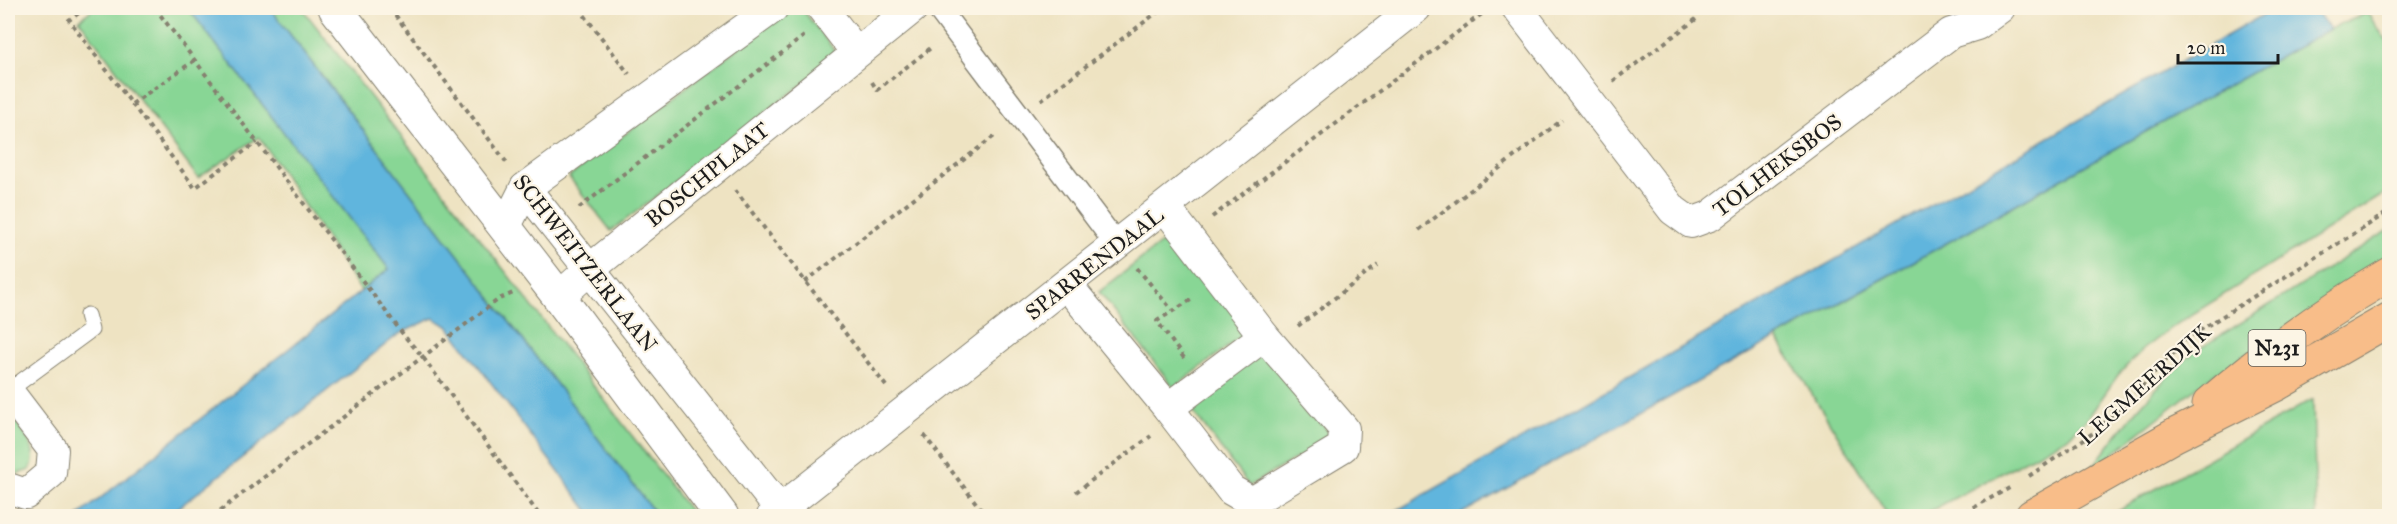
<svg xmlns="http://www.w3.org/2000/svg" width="2397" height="524" viewBox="0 0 2397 524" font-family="'IM FELL Great Primer',serif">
	<rect width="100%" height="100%" fill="#fcf5e5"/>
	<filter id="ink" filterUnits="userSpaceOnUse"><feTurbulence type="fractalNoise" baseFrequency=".0167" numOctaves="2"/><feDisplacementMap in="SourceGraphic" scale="12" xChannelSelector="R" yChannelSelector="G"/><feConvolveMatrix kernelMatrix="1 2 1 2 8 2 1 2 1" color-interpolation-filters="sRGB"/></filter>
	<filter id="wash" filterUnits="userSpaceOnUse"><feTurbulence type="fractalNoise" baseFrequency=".008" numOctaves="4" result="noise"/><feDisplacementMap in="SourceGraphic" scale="24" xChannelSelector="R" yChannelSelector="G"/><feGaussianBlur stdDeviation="1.35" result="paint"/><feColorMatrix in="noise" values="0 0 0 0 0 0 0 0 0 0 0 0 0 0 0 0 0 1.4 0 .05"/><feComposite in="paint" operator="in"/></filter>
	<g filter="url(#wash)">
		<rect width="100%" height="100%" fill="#eee3c2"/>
		<g fill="#88d695" stroke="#527958" stroke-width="1.5">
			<polygon points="94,8 188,8 389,269 361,291 259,137 198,178 79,20"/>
			<polygon points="270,8 302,8 694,516 657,516"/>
			<polygon points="790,8 801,8 839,56 611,231 569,177"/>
			<polygon points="2367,13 2389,44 2389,191 2172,327 2143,349 2118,375 2088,418 2067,438 1921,516 1888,516 1777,338 2330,29"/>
			<path d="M2389 230V264L2209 378 2088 473C2120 430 2153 387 2194 352Z"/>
			<polygon points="1173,234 1248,331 1174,388 1099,292"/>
			<polygon points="1262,349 1333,437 1249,486 1188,405"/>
			<polygon points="2313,399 2316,516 2108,516"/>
			<path d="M8 412C20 429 42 448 30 470L13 475 8 473Z"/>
		</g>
		<g fill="#61b5dd" stroke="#3e687c" stroke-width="1.5">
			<polygon points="188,8 270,8 657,516 592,516 448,326 433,318 399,334 168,516 78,516 389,269"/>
			<polygon points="2275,8 2314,8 2330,29 1457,516 1387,516"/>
		</g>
	</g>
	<g filter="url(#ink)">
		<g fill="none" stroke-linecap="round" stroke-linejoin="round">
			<defs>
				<polyline id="service" points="8,391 91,330 87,315"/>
				<polyline id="pedestrian" points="938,8 1117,245"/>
				<g id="minor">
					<polyline points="822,8 856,52"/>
					<polyline points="1517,8 1673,210 1691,223 1710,216 1951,33 1977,25 2000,8"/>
					<polyline points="525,188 785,516"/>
					<polyline points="505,228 525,188 773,8"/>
					<polyline points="1067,285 1168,408 1231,490 1252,502 1343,447 1344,429 1264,336 1165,207"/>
					<polyline points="559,297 590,269 913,8"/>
					<polyline points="8,391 53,450 51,473 26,494 8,488"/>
					<polyline points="1168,408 1264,336"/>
					<polyline points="772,516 1416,8"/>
				</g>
				<polyline id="tertiary" points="335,8 559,297 722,516"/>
				<g id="primary">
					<path d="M2209 404C2265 355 2325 312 2390 274"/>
					<polyline points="2032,516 2175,435 2277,384 2390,319"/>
				</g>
			</defs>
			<use href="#service" stroke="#85806f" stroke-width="17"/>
			<use href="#pedestrian" stroke="#85806f" stroke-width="25"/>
			<use href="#minor" stroke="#85806f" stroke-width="32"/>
			<use href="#tertiary" stroke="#85806f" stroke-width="35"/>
			<use href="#primary" stroke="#85806f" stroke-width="35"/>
			<g stroke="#85806f" stroke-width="4" stroke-dasharray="4.5 4.5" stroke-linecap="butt">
				<polyline points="86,8 69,20 195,188 257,142"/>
				<polyline points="155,8 406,338 422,356 540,516"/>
				<polyline points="390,8 507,163"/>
				<polyline points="579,8 629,74"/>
				<polyline points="1613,81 1699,17"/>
				<polyline points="872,82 877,90 932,47"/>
				<polyline points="1041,100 1163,8"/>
				<polyline points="132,104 195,60"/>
				<polyline points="735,190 886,386"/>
				<polyline points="579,208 804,36"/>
				<polyline points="1212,217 1487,10"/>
				<polyline points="1419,230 1562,120"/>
				<polyline points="1137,268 1172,310"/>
				<polyline points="805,282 997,134"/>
				<polyline points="1298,326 1378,265"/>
				<polyline points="1184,358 1157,321 1194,298"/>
				<polyline points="924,435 986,516"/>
				<polyline points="2029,476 2096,431 2130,400 2159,367 2194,334 2390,211"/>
				<polyline points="1076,492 1151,436"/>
				<polyline points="213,516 499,299 513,293 514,295"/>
				<polyline points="1958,516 2013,486"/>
			</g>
			<use href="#service" stroke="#fff" stroke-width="15"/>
			<use href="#pedestrian" stroke="#fff" stroke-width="22"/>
			<use href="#minor" stroke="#fff" stroke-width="30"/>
			<use href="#tertiary" stroke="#fff" stroke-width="33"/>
			<use href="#primary" stroke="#f8bd89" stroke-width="33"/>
		</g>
	</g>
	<g text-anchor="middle" stroke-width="4.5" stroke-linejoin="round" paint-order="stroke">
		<rect fill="#fcf5e5" stroke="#5f5d58" stroke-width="1.5" x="2248.5" y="330" width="57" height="36" rx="4.5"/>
		<g font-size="21" font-weight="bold" fill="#1c1c1c">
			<text x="2277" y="355">N231</text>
		</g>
		<g font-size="22" fill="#1c1c1c" stroke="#fcf5e5">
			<text transform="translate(1777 165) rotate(-37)" y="8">TOLHEKSBOS</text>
			<text transform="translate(707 174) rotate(-39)" y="8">BOSCHPLAAT</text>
			<text transform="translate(586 263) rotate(52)" y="8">SCHWEITZERLAAN</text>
			<text transform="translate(1094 263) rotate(-38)" y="8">SPARRENDAAL</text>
			<text transform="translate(2144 384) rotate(-42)" y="8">LEGMEERDIJK</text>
		</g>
	</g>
	<rect width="2397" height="524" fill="none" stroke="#fcf5e5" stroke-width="30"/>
	<path d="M2178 54v9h100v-9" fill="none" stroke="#1c1c1c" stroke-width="3"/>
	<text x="2187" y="54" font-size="18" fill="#1c1c1c" stroke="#fcf5e5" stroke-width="4.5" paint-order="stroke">20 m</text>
</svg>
